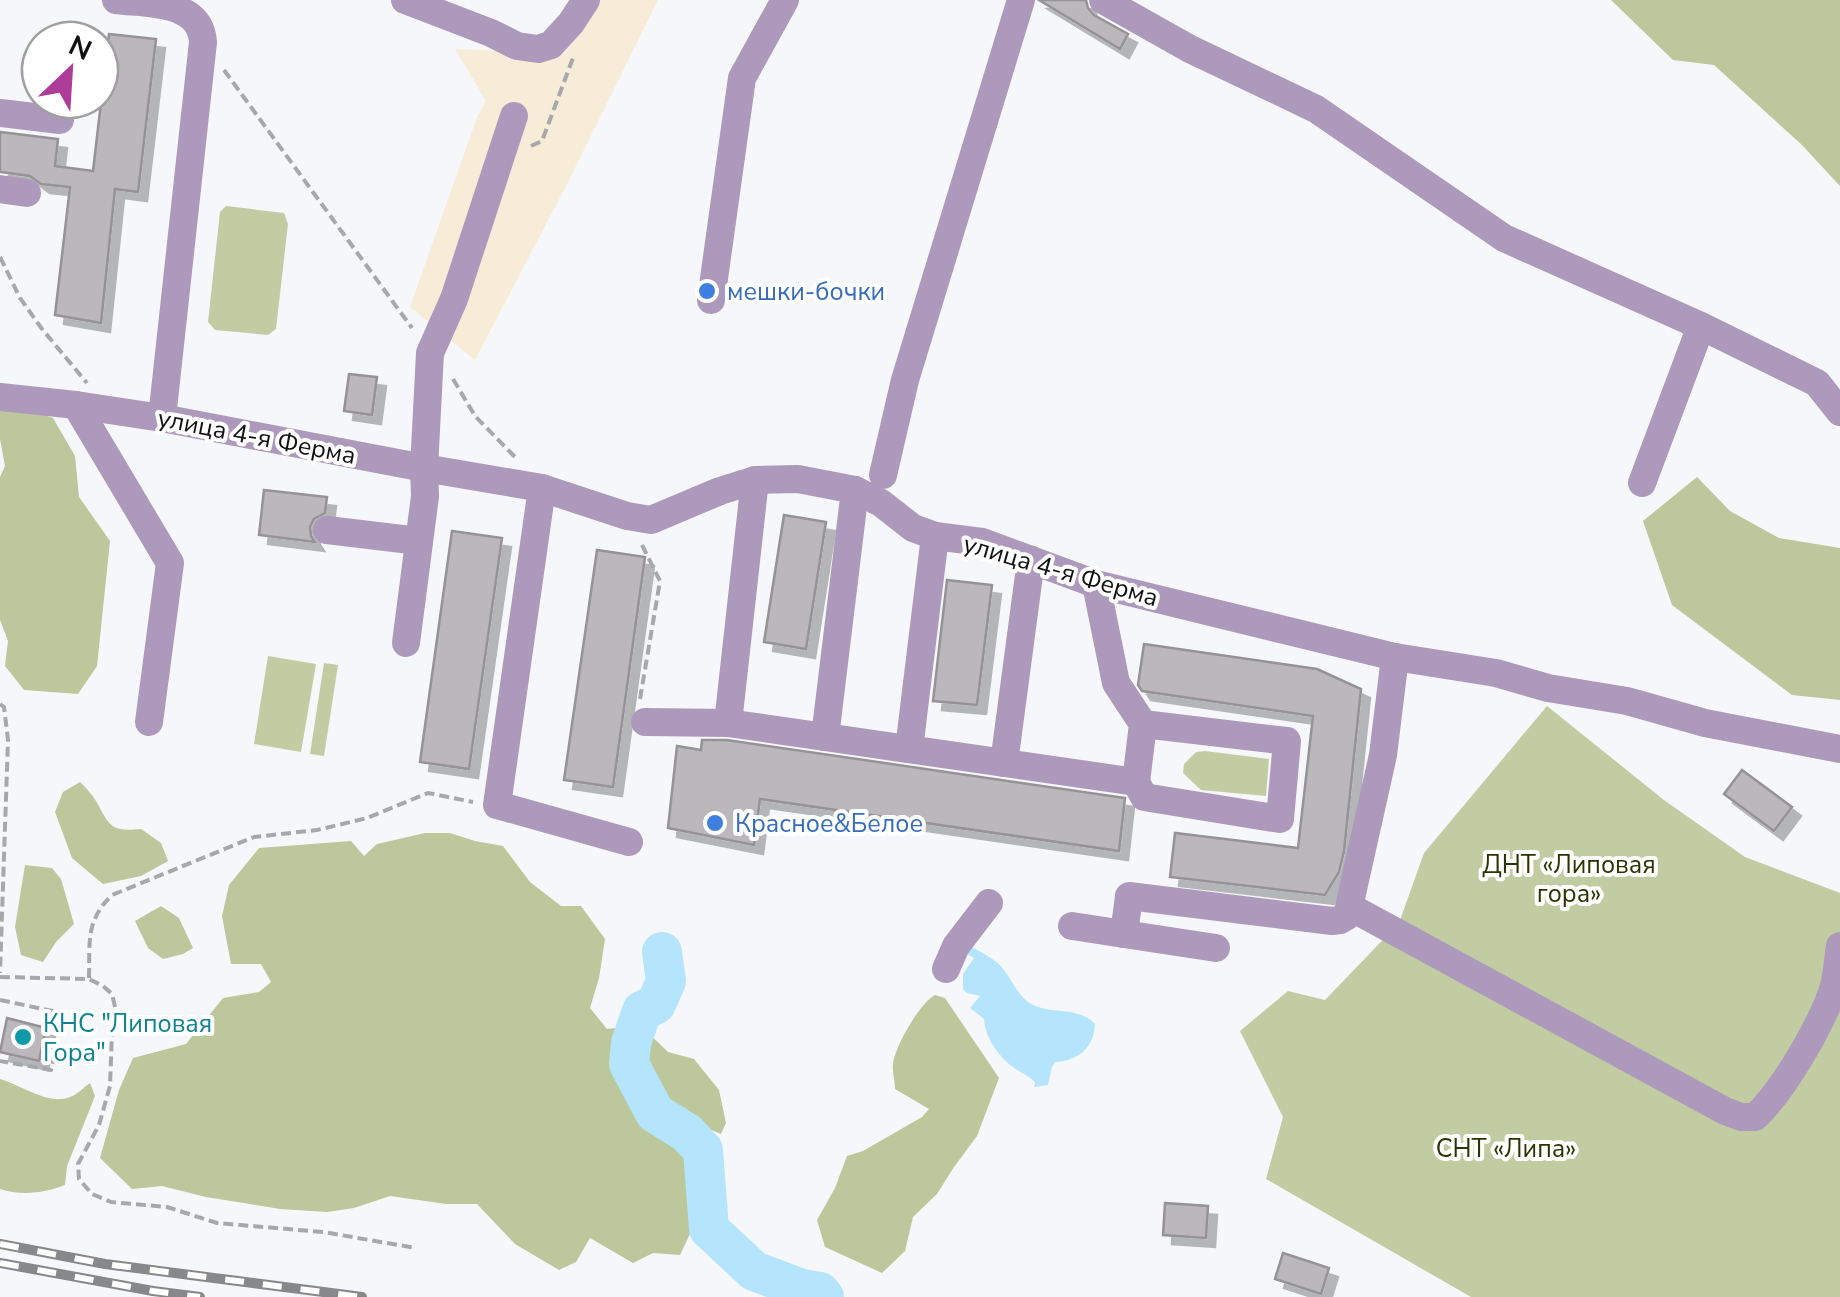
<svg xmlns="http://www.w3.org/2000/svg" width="1840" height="1297" viewBox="0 0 1840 1297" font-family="'Nunito Sans',sans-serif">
	<defs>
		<filter id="shadow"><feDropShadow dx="9" dy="9" stdDeviation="0" flood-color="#0004"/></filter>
	</defs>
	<rect width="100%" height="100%" fill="#f6f7fa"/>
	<polygon fill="#f7ecd7" points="599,0 658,0 566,186 475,360 410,307 477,117 486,101 455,49 564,54"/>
	<g fill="#c2cca3">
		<polygon points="226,206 284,213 288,224 276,329 268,335 215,330 208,322 220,212"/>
		<polygon points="268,656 316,664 301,752 254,744"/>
		<polygon points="324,663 338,665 324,756 310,754"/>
		<polygon points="1547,706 1664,800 1745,857 1840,893 1840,1297 1471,1297 1266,1179 1283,1117 1240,1031 1288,991 1325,1000 1399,923 1424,853"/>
		<polygon points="1205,751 1269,759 1266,796 1201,790 1183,773 1184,764 1196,752"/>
	</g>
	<g fill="#bcc79c">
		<polygon points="1611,0 1840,0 1840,186 1802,145 1714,65 1673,60"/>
		<polygon points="0,407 23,408 53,418 75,456 79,497 110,541 97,666 78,694 24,690 5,666 8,641 0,620 0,477 5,466 0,439"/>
		<polygon points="1697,477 1730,511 1779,538 1840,548 1840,700 1792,695 1672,605 1643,521"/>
		<path d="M80 782C86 788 92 794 96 801 110 826 110 832 141 829L161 843 168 861 141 876 103 884 72 858 55 812 63 792Z"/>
		<polygon points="425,833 450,833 475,841 503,846 530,882 561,906 581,906 605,939 599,978 590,1008 607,1029 640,1025 668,1052 694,1059 719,1090 726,1123 721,1134 688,1120 671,1116 674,1132 690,1149 697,1177 692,1198 698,1217 680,1255 653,1253 633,1263 590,1238 576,1262 559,1270 515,1244 477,1204 446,1204 390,1196 354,1208 327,1212 280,1209 206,1197 162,1186 132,1189 100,1158 119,1090 133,1058 186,1044 223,998 259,992 271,982 261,964 231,964 222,916 229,885 259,848 351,841 364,856 377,844"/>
		<polygon points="25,865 52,868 61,879 74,924 56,942 43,962 21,955 15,927"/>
		<polygon points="161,906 179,918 193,948 183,954 163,959 148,948 135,921"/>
		<path d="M935 995 945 998 999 1078 977 1136 954 1167 937 1194 913 1217 905 1251 882 1273 825 1247 817 1220 835 1188 847 1156 863 1151 922 1117 929 1109 895 1089C895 1081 892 1071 893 1064 895 1046 920 1003 935 995Z"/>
		<path d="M0 1079C21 1085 49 1106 70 1097 77 1095 84 1087 90 1083L95 1096 67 1166 65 1185C45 1193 21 1196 0 1189Z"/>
	</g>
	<path fill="#b5e5fc" d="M972 947C982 953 996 959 1004 970 1012 980 1017 994 1028 1002 1048 1016 1078 1005 1095 1024 1094 1048 1078 1061 1055 1062L1052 1067 1048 1085 1034 1087 1035 1082C1029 1076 1021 1073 1014 1068 999 1057 985 1038 984 1019L970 1008 980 996 967 993 963 989V974L974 958 959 949Z"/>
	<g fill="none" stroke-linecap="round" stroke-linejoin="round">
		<polyline stroke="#b5e5fc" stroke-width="40" points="662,952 666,981 656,1004 642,1011 631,1043 629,1064 655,1113 687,1133 703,1150 709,1229 754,1271 802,1289 820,1292 824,1297"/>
	</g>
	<g fill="#bab8bb" stroke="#959395" stroke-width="2.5" filter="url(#shadow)">
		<polygon points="1039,0 1086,0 1088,8 1094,15 1128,34 1120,49"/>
		<polygon points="109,34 156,39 138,192 115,189 101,323 55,315 70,187 41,184 30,176 0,172 0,132 58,139 55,166 93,171"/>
		<polygon points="349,374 377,377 372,415 344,411"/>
		<polygon points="264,490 327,497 325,513 314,519 310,527 311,536 315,542 259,535"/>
		<polygon points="784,515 826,522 806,649 764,642"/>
		<polygon points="452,531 502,538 469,769 420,762"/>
		<polygon points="597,550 645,557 613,787 564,780"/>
		<polygon points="947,580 992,585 977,705 933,701"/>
		<polygon points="1144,644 1317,669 1361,689 1344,851 1339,872 1325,895 1170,877 1175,833 1298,848 1313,716 1142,691 1138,685"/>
		<polygon points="702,740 727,740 1125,798 1119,851 760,799 754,845 668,828 677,746 701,750"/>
		<polygon points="1742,770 1792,807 1774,831 1724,794"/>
		<polygon points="7,1018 46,1028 39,1061 0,1052"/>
		<polygon points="1165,1203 1208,1206 1206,1238 1163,1235"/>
		<polygon points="1283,1253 1329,1268 1321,1294 1275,1279"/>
	</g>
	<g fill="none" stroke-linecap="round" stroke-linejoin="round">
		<g stroke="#a8a8ab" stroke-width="4" stroke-dasharray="10 5" stroke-linecap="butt">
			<polyline points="224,70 412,328"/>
			<polyline points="531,146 542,141 573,58"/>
			<polyline points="0,257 20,298 42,329 87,383"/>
			<polyline points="453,379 475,416 515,457"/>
			<polyline points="640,699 660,581 642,545"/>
			<polyline points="0,704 4,707 8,740 0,973"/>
			<polyline points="0,977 89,979 103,986 112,994 116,1011 112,1032 110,1086 99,1125 78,1164 79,1179 92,1194 111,1202 167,1207 217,1223 323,1232 416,1248"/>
			<path d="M89 978C90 943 85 921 112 895L254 837 317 830 367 818 428 793 473 802"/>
			<polyline points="0,1000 62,1013 51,1070 0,1061"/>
		</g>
		<g stroke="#ad99bb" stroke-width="28">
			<path d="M116 0C147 4 200 0 203 42L162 418"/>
			<polyline points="405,0 491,33 517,46 538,49 551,45 571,23 586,0"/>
			<polyline points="1103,0 1190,49 1316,109 1504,238 1701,326 1817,383 1840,412"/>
			<polyline points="0,113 60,120"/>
			<polyline points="0,189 27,193"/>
			<polyline points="711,300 742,78 785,0"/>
			<polyline points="0,397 76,405 162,418 424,468 542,488 627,516 651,520 720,491 755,480 798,479 855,490 881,503 913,528 935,536 982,542 1096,584 1395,657 1496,673 1548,688 1627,701 1705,723 1840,749"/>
			<polyline points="76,405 170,563 149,722"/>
			<polyline points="883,475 905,380 1021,0"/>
			<polyline points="1642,483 1701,326"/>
			<polyline points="542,488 497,805 629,842"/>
			<polyline points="327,530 419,541"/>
			<polyline points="1096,584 1116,683 1143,724 1136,782 1144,797 1280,819 1287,741 1143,724"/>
			<polyline points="406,643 425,496 424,468 430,353 454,299 514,116"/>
			<polyline points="645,722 728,723 1136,782"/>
			<polyline points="728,723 755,480"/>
			<polyline points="825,737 855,490"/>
			<polyline points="909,749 935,536"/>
			<polyline points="1004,763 1031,560"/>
			<path d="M1350 907 1725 1111 1741 1117H1755C1783 1091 1823 1023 1834 986 1837 974 1838 959 1840 946"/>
			<polyline points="1072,926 1124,934"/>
			<polyline points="1216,948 1124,934 1129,896 1332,921 1340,920 1347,916 1383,755 1395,657"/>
			<polyline points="946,969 956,946 989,903"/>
		</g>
		<defs>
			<g id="rail">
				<polyline points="0,1244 105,1264 362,1297"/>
				<polyline points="0,1263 153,1291 200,1297"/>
			</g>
		</defs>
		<use href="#rail" stroke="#87888a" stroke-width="10"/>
		<use href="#rail" stroke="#fff" stroke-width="6" stroke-dasharray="19" stroke-linecap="butt"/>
	</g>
	<g fill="#3f7fe0" stroke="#fff" stroke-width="4">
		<circle cx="707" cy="291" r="10"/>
		<circle cx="715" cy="823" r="10"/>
	</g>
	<circle fill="#0f9aa8" stroke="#fff" stroke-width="4" cx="23" cy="1037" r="10"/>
	<g text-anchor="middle" stroke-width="8" stroke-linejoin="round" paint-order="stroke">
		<g font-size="25" fill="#366cbe" stroke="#fff" text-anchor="start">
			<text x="727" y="300">мешки-бочки</text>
			<text x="735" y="832">Красное&amp;Белое</text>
		</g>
		<g font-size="25" fill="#111112" stroke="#fff">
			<text transform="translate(257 436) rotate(11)" y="9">улица 4-я Ферма</text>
			<text transform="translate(1061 570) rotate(16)" y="9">улица 4-я Ферма</text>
		</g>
		<g font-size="25" fill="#2b3401" stroke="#fff">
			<text x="1569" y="873">ДНТ «Липовая<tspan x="1569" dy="29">гора»</tspan></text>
			<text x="1506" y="1157">СНТ «Липа»</text>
		</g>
		<g font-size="25" fill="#0d838f" stroke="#fff" text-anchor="start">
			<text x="43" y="1032">КНС "Липовая<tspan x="43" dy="29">Гора"</tspan></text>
		</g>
	</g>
	<g transform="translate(70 70) rotate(25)"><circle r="48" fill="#ffffff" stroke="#a0a0a0" stroke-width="2.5"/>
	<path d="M0-8L18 38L0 25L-18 38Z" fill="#ad3d99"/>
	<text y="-15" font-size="28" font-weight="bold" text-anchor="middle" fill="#111112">N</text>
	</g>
</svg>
